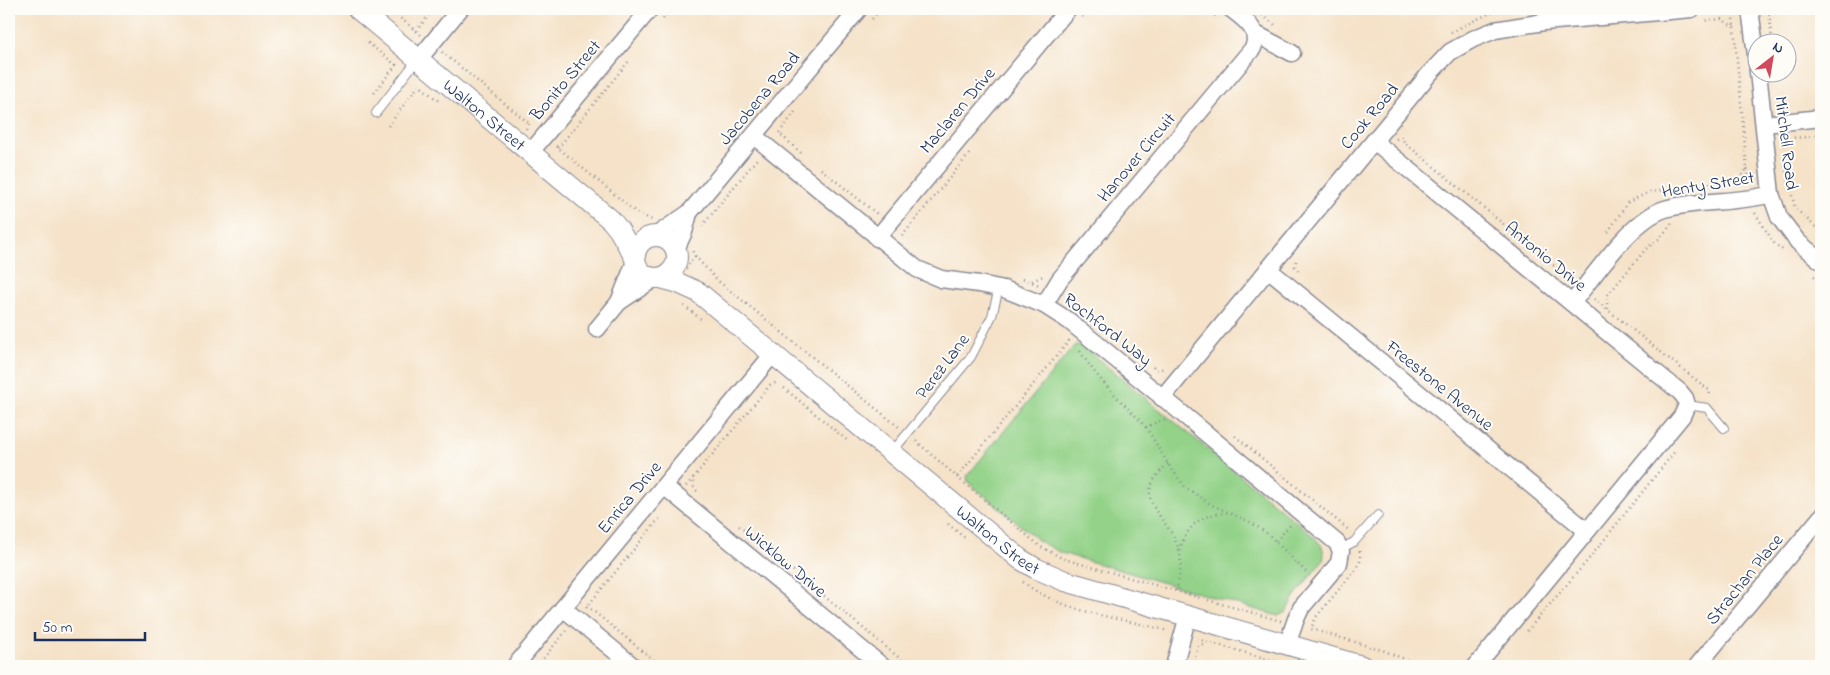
<svg xmlns="http://www.w3.org/2000/svg" width="1830" height="675" viewBox="0 0 1830 675" font-family="'Indie Flower',sans-serif">
	<rect width="100%" height="100%" fill="#fdfcf7"/>
	<filter id="ink" filterUnits="userSpaceOnUse"><feTurbulence type="fractalNoise" baseFrequency=".02" numOctaves="2"/><feDisplacementMap in="SourceGraphic" scale="10" xChannelSelector="R" yChannelSelector="G"/><feConvolveMatrix kernelMatrix="1 2 1 2 8 2 1 2 1" color-interpolation-filters="sRGB"/></filter>
	<filter id="wash" filterUnits="userSpaceOnUse"><feTurbulence type="fractalNoise" baseFrequency=".0096" numOctaves="4" result="noise"/><feDisplacementMap in="SourceGraphic" scale="20" xChannelSelector="R" yChannelSelector="G"/><feGaussianBlur stdDeviation="1.12" result="paint"/><feColorMatrix in="noise" values="0 0 0 0 0 0 0 0 0 0 0 0 0 0 0 0 0 1.4 0 .05"/><feComposite in="paint" operator="in"/></filter>
	<g filter="url(#wash)">
		<rect width="100%" height="100%" fill="#f5e2c8"/>
		<polygon fill="#93d288" stroke="#578073" points="1075,345 1081,345 1310,533 1322,546 1324,555 1323,560 1294,597 1286,612 1278,616 1061,553 1039,541 968,482 967,476"/>
	</g>
	<g filter="url(#ink)">
		<g fill="none" stroke-linecap="round" stroke-linejoin="round">
			<defs>
				<g id="service">
					<polyline points="376,113 417,60"/>
					<polyline points="1687,405 1707,408 1724,428"/>
					<polyline points="892,452 971,357 992,316 999,288"/>
					<polyline points="1340,549 1354,542 1378,515"/>
				</g>
				<g id="minor">
					<polyline points="1750,9 1758,70"/>
					<polyline points="1256,34 1292,53"/>
					<polyline points="419,59 460,9"/>
					<polyline points="1758,72 1771,194 1779,217 1798,242 1821,261"/>
					<polyline points="1764,124 1821,118"/>
					<polyline points="754,136 917,269 941,279 979,284 1004,289 1044,305 1069,321 1178,410 1337,543 1341,551 1339,563 1301,608 1296,619 1287,645"/>
					<polyline points="1374,141 1680,392 1685,398 1687,405 1682,416 1476,666"/>
					<polyline points="530,153 650,9"/>
					<polyline points="655,236 689,213 859,9"/>
					<polyline points="877,238 1068,9"/>
					<polyline points="676,249 684,232 689,213"/>
					<polyline points="1268,269 1587,531"/>
					<polyline points="619,302 635,262"/>
					<path d="M1572 303C1594 276 1632 219 1665 209 1699 199 1737 204 1771 194"/>
					<path d="M1044 305 1060 279 1253 48C1261 30 1244 19 1231 9"/>
					<polyline points="597,329 619,302 655,278"/>
					<polyline points="1162,398 1430,73 1450,52 1473,39 1495,30 1544,22 1692,9"/>
					<polyline points="664,486 882,666"/>
					<polyline points="563,608 633,666"/>
					<polyline points="515,666 773,354"/>
					<polyline points="1174,666 1188,616"/>
					<polyline points="1697,666 1821,517"/>
				</g>
				<g id="tertiary">
					<path id="s1" d="M358 9 611 220 619 230 634 256"/>
					<circle cx="656" cy="257" r="21"/>
					<path id="s2" d="M661 278 676 282 698 292 1020 559 1035 568 1065 581 1362 666"/>
				</g>
			</defs>
			<use href="#service" stroke="#888893" stroke-width="10"/>
			<use href="#minor" stroke="#888893" stroke-width="19"/>
			<use href="#tertiary" stroke="#888893" stroke-width="22"/>
			<g stroke="#888893" stroke-width="2.5" stroke-dasharray="1 4" stroke-linecap="butt">
				<polyline points="1207,9 1218,18"/>
				<polyline points="1732,9 1734,27"/>
				<polyline points="1769,9 1772,42"/>
				<polyline points="393,12 421,35"/>
				<polyline points="1262,15 1275,25"/>
				<polyline points="1082,17 1089,9"/>
				<polyline points="663,19 672,9"/>
				<polyline points="872,19 880,9"/>
				<polyline points="416,31 434,9"/>
				<polyline points="1451,32 1488,14 1506,9"/>
				<polyline points="368,43 396,65"/>
				<polyline points="442,52 531,125"/>
				<polyline points="374,93 396,65 399,68"/>
				<polyline points="1778,98 1790,105"/>
				<polyline points="795,112 779,133 801,153"/>
				<polyline points="388,126 419,85 441,103"/>
				<polyline points="526,129 529,124"/>
				<polyline points="1396,139 1402,137 1404,142 1570,279"/>
				<polyline points="556,146 637,213 652,220"/>
				<polyline points="1782,146 1791,138 1821,136"/>
				<polyline points="558,148 628,62"/>
				<polyline points="1785,166 1795,208 1821,232"/>
				<polyline points="821,169 877,214"/>
				<polyline points="1747,169 1751,184"/>
				<polyline points="1755,213 1774,243 1785,252"/>
				<polyline points="702,226 757,159"/>
				<polyline points="1608,232 1628,202 1650,192 1739,179 1747,169 1734,27 1721,19 1702,21"/>
				<polyline points="902,236 970,153"/>
				<polyline points="695,256 717,280 900,428"/>
				<polyline points="1296,261 1295,266 1300,273"/>
				<polyline points="686,269 695,256 692,250"/>
				<polyline points="1814,276 1821,282"/>
				<polyline points="1023,279 1039,285"/>
				<polyline points="1032,281 1043,276"/>
				<polyline points="1594,299 1710,391 1709,397"/>
				<polyline points="684,306 701,319"/>
				<polyline points="1608,309 1606,297 1646,249 1660,238 1672,223"/>
				<path d="M1080 351C1098 381 1123 402 1146 427L1160 421 1167 420"/>
				<polyline points="1153,367 1155,370 1166,368"/>
				<polyline points="784,388 849,442"/>
				<polyline points="1146,427 1168,464 1185,487 1212,505 1252,523 1268,534 1309,575"/>
				<polyline points="1235,436 1350,531"/>
				<polyline points="916,441 957,477 1069,341 1070,342"/>
				<path d="M1168 464C1126 501 1169 514 1179 550 1183 564 1179 579 1176 592"/>
				<polyline points="957,477 1041,547 1064,559 1281,621"/>
				<polyline points="686,486 693,478"/>
				<polyline points="697,491 694,489 693,478 770,385 778,382"/>
				<polyline points="948,524 965,538"/>
				<polyline points="739,526 909,666"/>
				<polyline points="1276,541 1292,523"/>
				<path d="M1179 550C1188 526 1199 514 1227 513"/>
				<polyline points="1360,551 1360,562 1356,569 1316,617 1311,629 1382,650 1422,666"/>
				<path d="M1023 582C1064 614 1120 617 1168 631"/>
				<polyline points="587,606 661,666"/>
				<polyline points="586,608 662,515"/>
				<polyline points="1527,631 1588,560 1676,450"/>
				<polyline points="1197,639 1292,666"/>
				<polyline points="495,666 500,660"/>
				<polyline points="537,666 566,631"/>
				<polyline points="1193,666 1198,646 1206,643"/>
				<polyline points="1456,666 1462,660"/>
			</g>
			<use href="#service" stroke="#fff" stroke-width="8"/>
			<use href="#minor" stroke="#fff" stroke-width="16"/>
			<use href="#tertiary" stroke="#fff" stroke-width="20"/>
		</g>
	</g>
	<g text-anchor="middle" stroke-width="4" stroke-linejoin="round" paint-order="stroke">
		<g font-size="18" fill="#1b2f5e" stroke="#fdfcf7">
			<text transform="translate(565 80) rotate(-50)" y="6">Bonito Street</text>
			<text transform="translate(759 98) rotate(-50)" y="6">Jacobena Road</text>
			<text transform="translate(957 110) rotate(-50)" y="6">Maclaren Drive</text>
			<text dy="6" stroke="none"><textPath href="#s1" startOffset="165">Walton Street</textPath></text>
			<text transform="translate(1369 116) rotate(-50)" y="6">Cook Road</text>
			<text transform="translate(1787 143) rotate(83)" y="6">Mitchell Road</text>
			<text transform="translate(1136 157) rotate(-50)" y="6">Hanover Circuit</text>
			<text transform="translate(1708 184) rotate(-9)" y="6">Henty Street</text>
			<text transform="translate(1546 256) rotate(39)" y="6">Antonio Drive</text>
			<text transform="translate(1108 329) rotate(38)" y="6">Rochford Way</text>
			<text transform="translate(942 366) rotate(-53)" y="6">Perez Lane</text>
			<text transform="translate(1440 385) rotate(39)" y="6">Freestone Avenue</text>
			<text transform="translate(629 497) rotate(-50)" y="6">Enrica Drive</text>
			<text dy="6" stroke="none"><textPath href="#s2" startOffset="429">Walton Street</textPath></text>
			<text transform="translate(786 561) rotate(40)" y="6">Wicklow Drive</text>
			<text transform="translate(1744 579) rotate(-51)" y="6">Strachan Place</text>
		</g>
	</g>
	<rect width="1830" height="675" fill="none" stroke="#fdfcf7" stroke-width="30"/>
	<g transform="translate(1772 58) rotate(31)"><circle r="24" fill="#fdfcf7" stroke="#a3aaba"/>
	<path d="M0-4L9 19L0 12L-9 19Z" fill="#d1495b"/>
	<text y="-8" font-size="14" font-weight="bold" text-anchor="middle" fill="#1b2f5e">N</text>
	</g>
	<path d="M35 632v8h110v-8" fill="none" stroke="#1b2f5e" stroke-width="2.5"/>
	<text x="42" y="632" font-size="15" fill="#1b2f5e" stroke="#fdfcf7" stroke-width="4" paint-order="stroke">50 m</text>
</svg>
